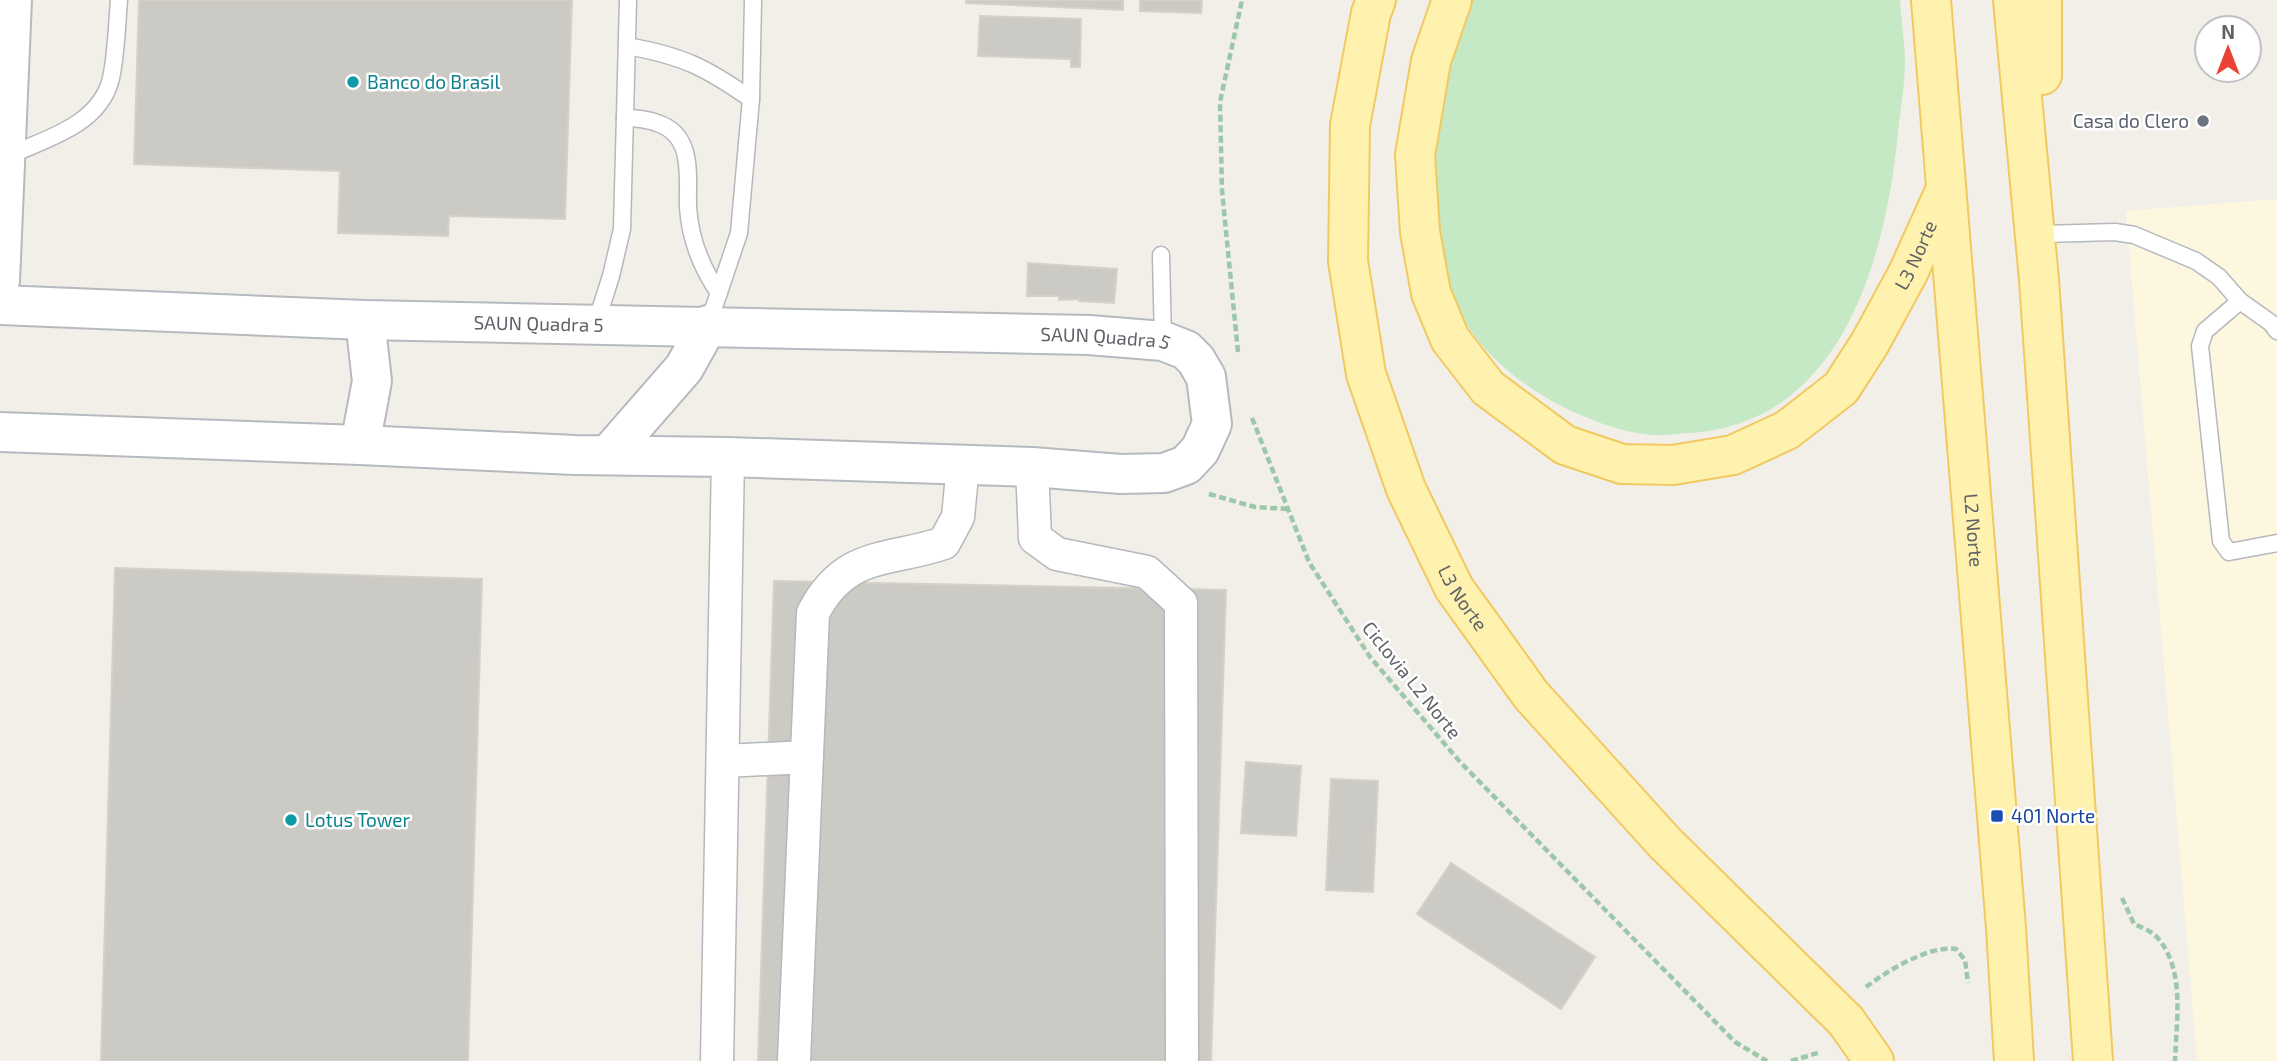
<svg xmlns="http://www.w3.org/2000/svg" width="2277" height="1061" viewBox="0 0 2277 1061" font-family="'Exo 2',sans-serif">
	<rect width="100%" height="100%" fill="#f1efe8"/>
	<polygon fill="#fef7e0" points="2277,199 2277,1061 2197,1061 2126,211"/>
	<path fill="#c5e8c5" d="M1460 0H1900C1901 20 1905 42 1905 62 1905 83 1901 104 1899 124 1887 253 1845 426 1686 433 1675 434 1663 436 1652 435 1625 433 1596 422 1571 411 1521 387 1468 345 1450 290 1443 269 1442 245 1438 223 1435 209 1430 193 1430 179 1431 160 1437 141 1440 123 1447 82 1453 41 1460 0Z"/>
	<g fill="#cccac5" stroke="#d6d1c6" stroke-width="2">
		<polygon points="139,0 572,0 565,219 449,216 448,236 338,233 340,171 134,164"/>
		<polygon points="966,0 1123,0 1123,10 966,3"/>
		<polygon points="1140,0 1202,0 1201,13 1140,11"/>
		<polygon points="980,16 1081,19 1080,67 1071,67 1071,59 978,56"/>
		<polygon points="1028,263 1117,269 1114,303 1079,301 1079,299 1059,300 1059,296 1027,296"/>
		<polygon points="115,568 482,579 468,1061 101,1061"/>
		<polygon points="774,581 1226,590 1211,1061 758,1061"/>
		<polygon points="1246,762 1301,766 1296,836 1241,833"/>
		<polygon points="1331,779 1378,781 1373,892 1326,890"/>
		<polygon points="1451,863 1595,957 1561,1009 1417,914"/>
	</g>
	<g fill="none" stroke-linecap="round" stroke-linejoin="round">
		<defs>
			<g id="lane">
				<path d="M627 46C683 56 705 67 751 99"/>
				<path d="M625 117C636 119 648 119 657 123 695 135 687 177 688 207 690 239 701 267 719 293"/>
				<path d="M8 156C45 139 97 126 110 82 116 61 117 23 119 0"/>
				<polyline points="2043,234 2115,232 2134,235 2196,261 2219,277 2240,301 2271,323 2277,331"/>
				<polyline points="1161,255 1163,341"/>
				<polyline points="2240,301 2205,331 2200,346 2221,541 2229,552 2277,543"/>
				<polyline points="596,323 611,276 622,229 628,0"/>
				<polyline points="708,325 739,233 751,99 753,0"/>
			</g>
			<g id="street">
				<polyline points="1032,467 1035,538 1057,554 1147,572 1181,603 1182,1061"/>
				<polyline points="724,761 807,757"/>
				<polyline points="717,1061 728,457"/>
				<path d="M794 1061 813 613C845 551 887 562 944 543L958 517 963 465"/>
			</g>
			<g id="secondary">
				<polyline points="0,281 12,0"/>
				<path id="s1" d="M0 305 365 320 1089 335 1163 341 1186 350 1196 360 1206 377 1212 424 1200 450 1186 465 1164 473 1121 474 1032 467 728 457 575 455 360 445 0 432"/>
				<polyline points="360,445 372,381 365,320"/>
				<polyline points="609,454 684,368 708,325"/>
			</g>
			<g id="primary">
				<path id="s2" d="M1376 0 1371 13 1350 125 1348 261 1366 374 1406 489 1454 588 1531 695 1665 843 1846 1021 1874 1061"/>
				<path id="s3" d="M1452 0 1431 61 1415 155 1420 232 1431 293 1450 339 1488 388 1565 445 1622 464 1673 465 1733 455 1787 430 1841 388 1870 343 1908 273 1945 191"/>
				<path id="s4" d="M1931 0 2006 928 2014 1061"/>
				<polyline points="2013,0 2039,280 2093,1061"/>
				<polyline points="2042,0 2042,75"/>
			</g>
		</defs>
		<use href="#lane" stroke="#b5b8bc" stroke-width="19"/>
		<use href="#street" stroke="#b5b8bc" stroke-width="35"/>
		<use href="#secondary" stroke="#b6babf" stroke-width="42"/>
		<use href="#primary" stroke="#f2c960" stroke-width="42"/>
		<g stroke="#9cc7a9" stroke-width="4.5" stroke-dasharray="7 3.5" stroke-linecap="butt">
			<polyline points="1238,352 1222,191 1220,102 1242,0"/>
			<polyline points="1252,418 1309,562 1370,657 1461,763 1735,1042 1767,1061"/>
			<polyline points="1209,494 1255,507 1288,509"/>
			<path d="M2122 898 2134 924C2144 928 2155 933 2161 942 2185 975 2176 1023 2175 1061"/>
			<path d="M1866 987C1887 971 1929 945 1956 949L1965 960 1968 983"/>
			<polyline points="1791,1061 1821,1052"/>
		</g>
		<use href="#lane" stroke="#fff" stroke-width="16"/>
		<use href="#street" stroke="#fff" stroke-width="32"/>
		<use href="#secondary" stroke="#fff" stroke-width="38"/>
		<use href="#primary" stroke="#fff2af" stroke-width="38"/>
	</g>
	<g fill="#0f9aa8" stroke="#fff" stroke-width="2.5">
		<circle cx="353" cy="82" r="7"/>
		<circle cx="291" cy="820" r="7"/>
	</g>
	<circle fill="#6b7280" stroke="#fff" stroke-width="2.5" cx="2203" cy="121" r="7"/>
	<rect fill="#1a4fb4" stroke="#fff" stroke-width="2.5" x="1990" y="809" width="14" height="14" rx="3.5"/>
	<g text-anchor="middle" stroke-width="5" stroke-linejoin="round" paint-order="stroke">
		<g font-size="19" fill="#0d838f" stroke="#fff" text-anchor="start">
			<text x="367" y="89">Banco do Brasil</text>
			<text x="305" y="827">Lotus Tower</text>
		</g>
		<g font-size="19" fill="#5b616d" stroke="#fff" text-anchor="end">
			<text x="2189" y="128">Casa do Clero</text>
		</g>
		<g font-size="19" fill="#5f6368" stroke="#fff">
			<text dy="7" stroke="none"><textPath href="#s3" startOffset="959">L3 Norte</textPath></text>
			<text dy="7" stroke="none"><textPath href="#s1" startOffset="539">SAUN Quadra 5</textPath></text>
			<text dy="7" stroke="none"><textPath href="#s1" startOffset="1106">SAUN Quadra 5</textPath></text>
			<text dy="7" stroke="none"><textPath href="#s4" startOffset="532">L2 Norte</textPath></text>
			<text dy="7" stroke="none"><textPath href="#s2" startOffset="623">L3 Norte</textPath></text>
			<text transform="translate(1412 680) rotate(51)" y="7">Ciclovia L2 Norte</text>
		</g>
		<g font-size="19" fill="#164399" stroke="#fff" text-anchor="start">
			<text x="2011" y="823">401 Norte</text>
		</g>
	</g>
	<g transform="translate(2228 49)"><circle r="33" fill="#ffffff" stroke="#bfc1c3" stroke-width="2"/>
	<path d="M0-5L12 26L0 18L-12 26Z" fill="#ea4335"/>
	<text y="-10" font-size="19" font-weight="bold" text-anchor="middle" fill="#5f6368">N</text>
	</g>
</svg>
